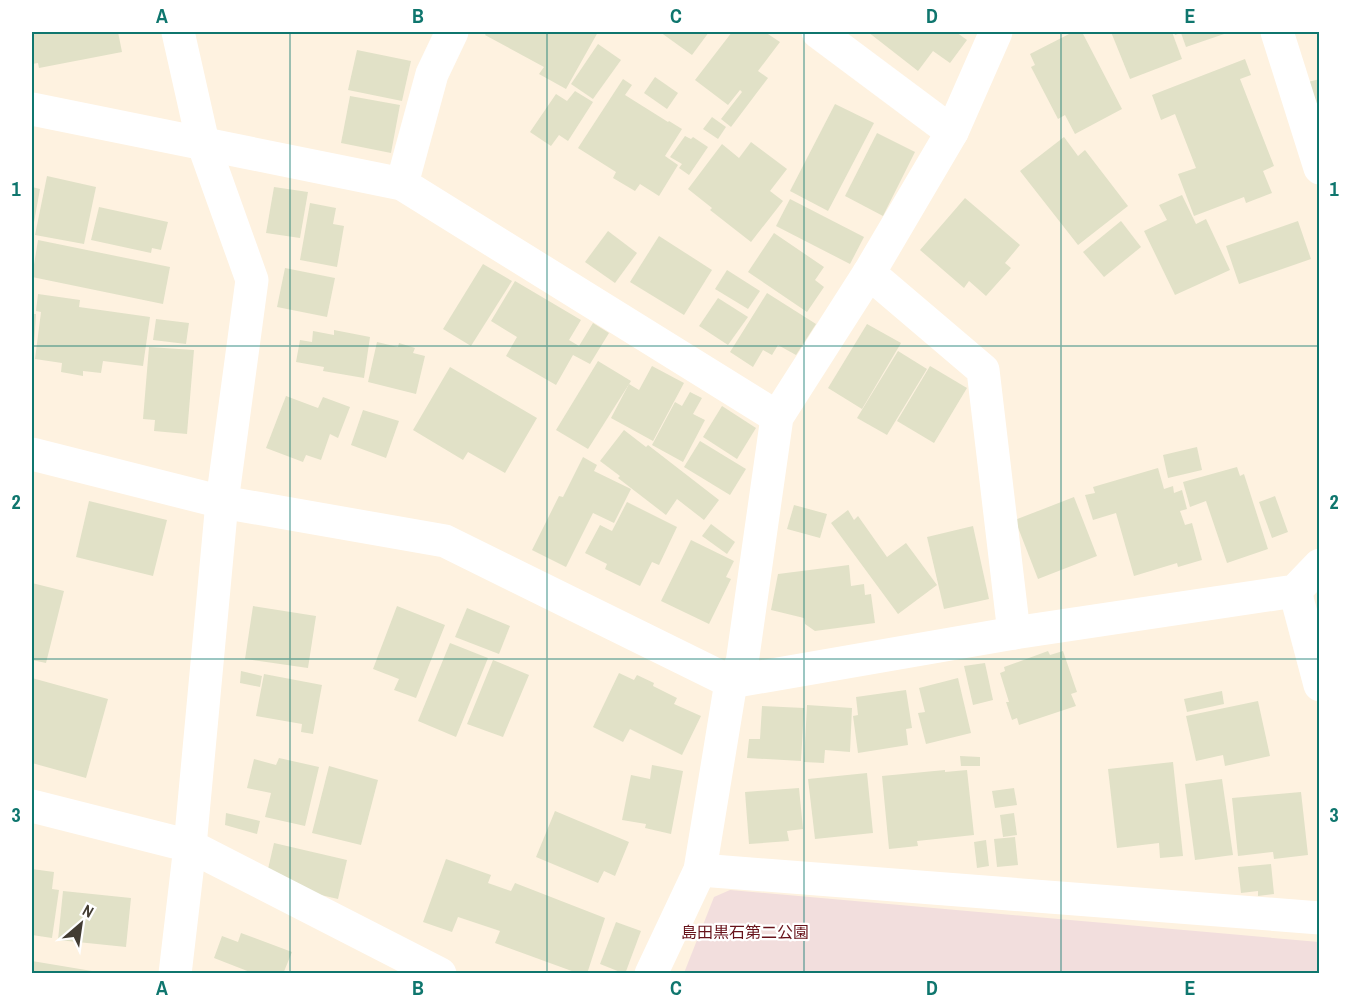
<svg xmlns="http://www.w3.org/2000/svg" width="1351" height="1005" viewBox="0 0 1351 1005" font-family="'Archivo Narrow','Noto Sans JP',sans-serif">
	<rect width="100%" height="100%" fill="#fef2e0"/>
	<polygon fill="#f2dedd" points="730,890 1319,942 1319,973 684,973 714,897"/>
	<g fill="#e1e1c7">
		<polygon points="32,32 118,32 122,52 39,68 38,63 32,64"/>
		<polygon points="487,32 598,32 566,89 539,74 544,67 485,35"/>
		<polygon points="660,32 709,32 692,55"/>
		<polygon points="732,32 765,32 780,42 758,71 768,78 731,127 721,119 742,92 740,90 728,105 695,80"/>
		<polygon points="868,32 956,32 967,40 950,63 933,51 918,71"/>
		<polygon points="1073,32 1082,32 1122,109 1075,134 1065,115 1058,119 1031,67 1035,65 1030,54"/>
		<polygon points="1111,32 1172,32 1182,59 1130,79"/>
		<polygon points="1174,32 1230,32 1186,47 1181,33 1175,35"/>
		<polygon points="598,44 621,60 593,99 571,84"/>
		<polygon points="357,50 411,61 402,101 348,90"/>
		<polygon points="1245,59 1251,75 1240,79 1274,166 1263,171 1272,193 1246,203 1244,197 1194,216 1178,174 1196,168 1175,114 1161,120 1152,95"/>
		<polygon points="655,77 678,93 667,109 644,93"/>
		<polygon points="623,79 632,85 625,95 668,122 669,121 682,129 665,156 678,165 659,196 640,184 635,191 613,178 616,172 578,148"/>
		<polygon points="1320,79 1320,109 1312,111 1304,83"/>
		<polygon points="575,91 593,102 568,141 559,135 551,146 530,132 556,94 567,101"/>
		<polygon points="350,96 400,105 391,153 341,143"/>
		<polygon points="835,104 874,123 828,211 790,191"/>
		<polygon points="712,117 726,127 718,139 703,129"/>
		<polygon points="877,133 915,152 883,216 845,196"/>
		<polygon points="685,136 691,139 693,137 708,147 689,175 679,168 682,164 670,157"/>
		<polygon points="1064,137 1078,156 1085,150 1128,206 1078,245 1020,171"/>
		<polygon points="751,142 787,169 770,191 783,201 751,242 710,210 712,208 688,189 722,144 739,158"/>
		<polygon points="47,176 96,187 84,244 35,235"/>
		<polygon points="32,187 40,189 33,228 32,228"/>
		<polygon points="274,187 308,192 300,238 266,233"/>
		<polygon points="1182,195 1196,224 1206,219 1230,270 1175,295 1144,231 1167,220 1159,205"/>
		<polygon points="965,198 1020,245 1005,263 1011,268 986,296 969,281 964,288 920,250"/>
		<polygon points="790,199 864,237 850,264 776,226"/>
		<polygon points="310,203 336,208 333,224 344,226 337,267 300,260"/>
		<polygon points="99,207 168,222 161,250 152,248 151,253 91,240"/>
		<polygon points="1121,221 1141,247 1104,277 1083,252"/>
		<polygon points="1298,221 1311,259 1239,284 1226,246"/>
		<polygon points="608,231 637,253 615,283 585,262"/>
		<polygon points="774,233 824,267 815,280 824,287 807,312 748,272"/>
		<polygon points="659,236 712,270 684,315 630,282"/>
		<polygon points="38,240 170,267 163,304 32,277"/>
		<polygon points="483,264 512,281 471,346 443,329"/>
		<polygon points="285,268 335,278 327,317 277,307"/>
		<polygon points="727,270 760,291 748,309 715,289"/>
		<polygon points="515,281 581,320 569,340 579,346 593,323 609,333 590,364 573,355 556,385 506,356 517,337 491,321"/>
		<polygon points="767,293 816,324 796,355 778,345 772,355 763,350 753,367 730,352"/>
		<polygon points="38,294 80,300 79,307 150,317 143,366 103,361 101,373 83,371 83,376 61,372 62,363 35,359 41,312 36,311"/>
		<polygon points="718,298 748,317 728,345 699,326"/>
		<polygon points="32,314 36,314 33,361 32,361"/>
		<polygon points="156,319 189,323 186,344 153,340"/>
		<polygon points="867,324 901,343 862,409 828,388"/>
		<polygon points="334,330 370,337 364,378 323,371 324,367 296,362 300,340 312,342 313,331 334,335"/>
		<polygon points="377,342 398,347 399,343 415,348 413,353 425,356 416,394 368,382"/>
		<polygon points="149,347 194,350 187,434 154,431 155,420 143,419"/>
		<polygon points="898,351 927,369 887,435 857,418"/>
		<polygon points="598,361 631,381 588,449 556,430"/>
		<polygon points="652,366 684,383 653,441 611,418 629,384 639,390"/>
		<polygon points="930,366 967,388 934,443 897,421"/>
		<polygon points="450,367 537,418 505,473 468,452 463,460 413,430"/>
		<polygon points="690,392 702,398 693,414 705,420 683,462 652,445 675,402 682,406"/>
		<polygon points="286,396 318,408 323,397 350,407 338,438 330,434 321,460 306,455 303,462 266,448"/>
		<polygon points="722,406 756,428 737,459 703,437"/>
		<polygon points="363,410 399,421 386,458 351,445"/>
		<polygon points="624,430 646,447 648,445 719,500 704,520 677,499 666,515 618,478 620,476 600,461"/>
		<polygon points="700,441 746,469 730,495 684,467"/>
		<polygon points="1197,447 1202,470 1168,478 1163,455"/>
		<polygon points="583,457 597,465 594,471 631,489 614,523 593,513 566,567 532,550 559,496 563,497"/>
		<polygon points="1237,467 1240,476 1244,474 1268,549 1227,563 1206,501 1190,507 1183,482"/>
		<polygon points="1158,468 1164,489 1173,486 1174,493 1182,490 1187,509 1180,511 1185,525 1192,523 1202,560 1178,567 1177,563 1134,576 1116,513 1093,520 1085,495 1095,493 1093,487"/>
		<polygon points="1275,496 1288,532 1272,538 1259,502"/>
		<polygon points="1074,497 1097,556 1038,579 1015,520"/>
		<polygon points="89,501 167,520 153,576 76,557"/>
		<polygon points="627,502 677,527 659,565 652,562 640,586 605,569 607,564 585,553 600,525 612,531"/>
		<polygon points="794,505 827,514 820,538 787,529"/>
		<polygon points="848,510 854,520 858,516 887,557 906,543 937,585 898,614 831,523"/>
		<polygon points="711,524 735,542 727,554 702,536"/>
		<polygon points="973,526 989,599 944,609 927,537"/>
		<polygon points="691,540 734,561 726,577 731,579 709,624 661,601"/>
		<polygon points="849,565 851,586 864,584 865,595 871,594 875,623 815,631 805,624 804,618 771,610 778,574"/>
		<polygon points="32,583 64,591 46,663 32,660"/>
		<polygon points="253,606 316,616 308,668 245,659"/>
		<polygon points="397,606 445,625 416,698 394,690 399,679 373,669"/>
		<polygon points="467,608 510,626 499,654 455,637"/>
		<polygon points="450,643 488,658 456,737 418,721"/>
		<polygon points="1048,651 1050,655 1063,651 1077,692 1071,694 1076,706 1019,725 1017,718 1012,720 1006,702 1009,702 1000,673 1005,671 1004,667"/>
		<polygon points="493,660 529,675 503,737 467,724"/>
		<polygon points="985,663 993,700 973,705 964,666"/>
		<polygon points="241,671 262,676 260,687 240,683"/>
		<polygon points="619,673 634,680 637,675 654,683 653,686 677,698 674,704 701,716 682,755 630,729 623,742 593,727"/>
		<polygon points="264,674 322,685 313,734 301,732 302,724 256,716"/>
		<polygon points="32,678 108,699 86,778 32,763"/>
		<polygon points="958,678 971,733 926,744 918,713 925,712 919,688"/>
		<polygon points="906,690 912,728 906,729 908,745 858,753 853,716 858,715 856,697"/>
		<polygon points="1222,691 1224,704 1187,712 1184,699"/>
		<polygon points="1258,701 1270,756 1225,766 1223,755 1196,761 1186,716"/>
		<polygon points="807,705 852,708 850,752 825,750 824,763 804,762"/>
		<polygon points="762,706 804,708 801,761 747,758 749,739 760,739"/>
		<polygon points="960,756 980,757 980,766 961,766"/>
		<polygon points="279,758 319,767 305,826 265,817 271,793 247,788 254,759 276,765"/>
		<polygon points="1173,762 1183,856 1160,858 1159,843 1117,848 1108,769"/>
		<polygon points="652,765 683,771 671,834 645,828 646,824 622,820 631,775 650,779"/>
		<polygon points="329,766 378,780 361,845 312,833"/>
		<polygon points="945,770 945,772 967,770 974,835 917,841 918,846 889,849 882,776"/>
		<polygon points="867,773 873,833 815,839 808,779"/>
		<polygon points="1222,779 1233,855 1195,860 1185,784"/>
		<polygon points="799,788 803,829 787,831 789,841 749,844 745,792"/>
		<polygon points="1014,788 1017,805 995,808 992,791"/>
		<polygon points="1301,792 1308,855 1274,859 1273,852 1238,856 1232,798"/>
		<polygon points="555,811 629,842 615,876 604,871 598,883 536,857"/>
		<polygon points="226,813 260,821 257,834 225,825"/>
		<polygon points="1014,813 1017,835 1003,837 1000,815"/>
		<polygon points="1015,837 1018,865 997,867 994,839"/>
		<polygon points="986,840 989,866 977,868 974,842"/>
		<polygon points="274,843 347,860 338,899 265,882"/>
		<polygon points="446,859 491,875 488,883 511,891 515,883 605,918 587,974 580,974 495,943 500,931 458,917 452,932 423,922"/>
		<polygon points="1271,864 1274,894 1258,896 1258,891 1241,893 1238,867"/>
		<polygon points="32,869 54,872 52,889 59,890 52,938 32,935"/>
		<polygon points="63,891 131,898 126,947 58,940"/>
		<polygon points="616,922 641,931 625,974 600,964"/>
		<polygon points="241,933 292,952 283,974 255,974 214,958 222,936 238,942"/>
		<polygon points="32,961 98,972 98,974 32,974"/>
	</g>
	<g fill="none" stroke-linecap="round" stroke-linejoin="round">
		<g stroke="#fff" stroke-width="33">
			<polyline points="818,32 952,132"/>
			<polyline points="1277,32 1320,168"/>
			<polyline points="32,109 402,184 777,417"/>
			<polyline points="402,184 432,74 452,32"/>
			<polyline points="869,273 983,370 1014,633"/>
			<polyline points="32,454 222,502 445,541 731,682 1014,633 1295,591 1320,565"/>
			<polyline points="1295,591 1320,685"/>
			<polyline points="190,846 440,974"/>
			<polyline points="700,870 1320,918"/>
			<polyline points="651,974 700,870 731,682 742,663 777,417 869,273 952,132 996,32"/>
		</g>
		<g stroke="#fff" stroke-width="33">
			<polyline points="32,806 190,846"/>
			<polyline points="175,974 190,846 222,502 252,280 203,143 178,32"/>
		</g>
	</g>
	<path fill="none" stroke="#0f766e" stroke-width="1.5" stroke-opacity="0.55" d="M290 32V974M547 32V974M804 32V974M1061 32V974M32 346H1320M32 659H1320"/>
	<g text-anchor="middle" stroke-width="4.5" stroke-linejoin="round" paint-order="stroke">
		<g font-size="16" fill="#67121a" stroke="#fff">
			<text x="745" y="938">島田黒石第二公園</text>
		</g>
	</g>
	<rect width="1351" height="1005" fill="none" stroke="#ffffff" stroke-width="66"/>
	<g transform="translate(81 924) rotate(29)" stroke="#ffffff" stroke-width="4.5" paint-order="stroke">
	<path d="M0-4.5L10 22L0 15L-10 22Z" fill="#423c33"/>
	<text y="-9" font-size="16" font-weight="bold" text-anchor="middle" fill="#423c33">N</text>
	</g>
	<rect x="33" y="33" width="1285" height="939" fill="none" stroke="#0f766e" stroke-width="2"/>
	<g font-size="20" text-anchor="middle" font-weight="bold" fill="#0f766e">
		<text x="162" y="23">A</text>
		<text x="418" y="23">B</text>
		<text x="676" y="23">C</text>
		<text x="932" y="23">D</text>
		<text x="1190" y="23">E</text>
		<text x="16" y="196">1</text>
		<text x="1334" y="196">1</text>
		<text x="16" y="509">2</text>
		<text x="1334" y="509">2</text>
		<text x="16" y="822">3</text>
		<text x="1334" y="822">3</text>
		<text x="162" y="995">A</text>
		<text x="418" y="995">B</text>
		<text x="676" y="995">C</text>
		<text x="932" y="995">D</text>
		<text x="1190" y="995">E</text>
	</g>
</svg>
